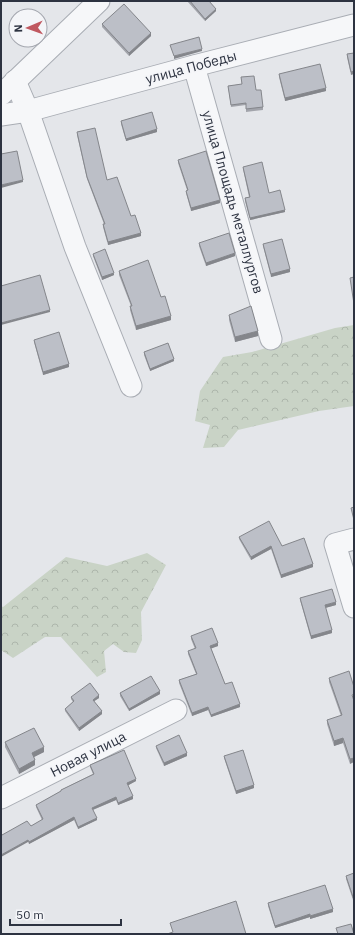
<svg xmlns="http://www.w3.org/2000/svg" width="355" height="935" viewBox="0 0 355 935" font-family="'IBM Plex Sans',sans-serif">
	<defs>
		<pattern id="forest-crowns" width="20" height="18" patternUnits="userSpaceOnUse"><rect width="20" height="18" fill="#c9d3c6"/><path d="M2 6a3 3 0 1 1 6 0M12 15a3 3 0 1 1 6 0" fill="none" stroke="#adb6ab"/></pattern>
	</defs>
	<rect width="100%" height="100%" fill="#e4e6ea"/>
	<g fill="url(#forest-crowns)">
		<polygon points="354,325 354,406 319,411 238,430 224,447 203,448 210,425 195,421 200,391 223,357 252,352 335,328"/>
		<polygon points="147,553 166,565 141,612 142,640 136,653 124,652 113,644 104,651 106,672 97,677 61,637 45,637 13,658 1,650 1,606 3,607 66,557 107,566"/>
	</g>
	<g fill="none" stroke-linecap="round" stroke-linejoin="round">
		<defs>
			<g id="minor">
				<polyline points="194,66 271,339"/>
				<polyline points="15,81 28,111 75,247 131,386"/>
				<polyline points="1,95 99,1"/>
				<polyline points="1,115 28,111 194,66 354,25"/>
				<polyline points="354,539 335,544 354,607"/>
				<polyline points="1,798 176,710"/>
			</g>
		</defs>
		<use href="#minor" stroke="#a9adb4" stroke-width="23"/>
		<use href="#minor" stroke="#f6f7f9" stroke-width="21"/>
	</g>
	<g fill="#a2a4ab">
		<polygon points="187,1 209,1 216,11 205,21"/>
		<polygon points="102,24 151,36 129,56 102,27"/>
		<polygon points="354,53 351,75 347,57 347,54"/>
		<polygon points="279,74 326,91 285,101 279,77"/>
		<polygon points="241,77 256,90 263,107 263,110 246,112 246,105 231,107 228,86 242,84"/>
		<polygon points="121,121 157,132 126,141 121,124"/>
		<polygon points="77,132 107,180 131,216 141,236 108,245 103,227 103,224 104,224 87,179 77,135"/>
		<polygon points="178,160 220,203 191,211 186,193 186,191 187,190 178,163"/>
		<polygon points="243,167 269,193 285,212 250,220 245,201 245,198 249,197 243,169"/>
		<polygon points="199,243 235,256 206,266 199,246"/>
		<polygon points="263,244 290,272 271,277 263,246"/>
		<polygon points="93,254 114,275 102,280 93,256"/>
		<polygon points="119,271 161,297 171,320 136,330 130,310 131,306 119,275"/>
		<polygon points="229,315 258,336 235,342 229,320"/>
		<polygon points="34,340 69,367 43,375 34,342"/>
		<polygon points="144,352 174,361 150,371 144,355"/>
		<polygon points="239,537 282,546 313,567 281,578 271,549 251,560 239,539"/>
		<polygon points="300,598 336,605 325,608 332,633 311,639 300,600"/>
		<polygon points="191,636 218,646 211,648 225,684 240,707 211,717 208,710 192,716 179,683 179,680 196,674 188,654 188,651 195,649 191,639"/>
		<polygon points="329,678 353,699 350,764 343,743 334,746 327,724 327,720 341,716 329,682"/>
		<polygon points="120,693 160,694 129,711 120,696"/>
		<polygon points="71,697 99,698 94,701 102,714 79,731 65,711 65,709 73,702 71,699"/>
		<polygon points="5,742 44,752 34,757 35,765 19,774 5,747"/>
		<polygon points="156,746 187,756 164,766 156,748"/>
		<polygon points="224,756 254,788 236,794 224,758"/>
		<polygon points="90,765 136,781 128,785 133,799 118,805 116,800 93,810 97,820 78,829 74,820 29,844 28,842 2,835 31,826 42,820 36,807 36,805 61,791 61,790 93,774 90,767"/>
		<polygon points="354,873 354,903 346,879 346,876"/>
		<polygon points="268,903 333,912 310,919 310,917 275,928 268,906"/>
	</g>
	<g fill="#84868b">
		<polygon points="216,9 216,11 205,21 205,19"/>
		<polygon points="151,33 151,36 129,56 129,53"/>
		<polygon points="202,49 202,51 174,59 174,56"/>
		<polygon points="354,71 354,74 351,75 351,72"/>
		<polygon points="326,88 326,91 285,101 285,98"/>
		<polygon points="157,129 157,132 126,141 126,139"/>
		<polygon points="23,180 23,182 1,188 1,185"/>
		<polygon points="220,200 220,203 191,211 191,208"/>
		<polygon points="285,210 285,212 250,220 250,218"/>
		<polygon points="141,233 141,236 108,245 108,242"/>
		<polygon points="235,253 235,256 206,266 206,263"/>
		<polygon points="290,269 290,272 271,277 271,274"/>
		<polygon points="114,273 114,275 102,280 102,277"/>
		<polygon points="50,310 50,312 1,325 1,323"/>
		<polygon points="171,316 171,320 136,330 136,326"/>
		<polygon points="258,331 258,336 235,342 235,337"/>
		<polygon points="174,359 174,361 150,371 150,369"/>
		<polygon points="69,364 69,367 43,375 43,372"/>
		<polygon points="271,546 271,549 251,560 251,557"/>
		<polygon points="313,564 313,567 281,578 281,575"/>
		<polygon points="336,602 336,605 325,608 325,605"/>
		<polygon points="332,630 332,633 311,639 311,636"/>
		<polygon points="218,643 218,646 210,649 210,646"/>
		<polygon points="160,691 160,694 129,711 129,709"/>
		<polygon points="99,695 99,698 93,702 93,700"/>
		<polygon points="240,704 240,707 211,717 211,715"/>
		<polygon points="208,707 208,710 192,716 192,713"/>
		<polygon points="102,711 102,714 79,731 79,728"/>
		<polygon points="343,738 343,743 334,746 334,741"/>
		<polygon points="44,747 44,752 32,758 32,753"/>
		<polygon points="187,753 187,756 164,766 164,763"/>
		<polygon points="354,758 354,762 350,764 350,759"/>
		<polygon points="35,760 35,765 19,774 19,769"/>
		<polygon points="136,779 136,781 127,786 127,783"/>
		<polygon points="254,785 254,788 236,794 236,791"/>
		<polygon points="133,796 133,799 118,805 118,803"/>
		<polygon points="116,797 116,800 92,810 92,808"/>
		<polygon points="74,817 74,820 29,844 29,842"/>
		<polygon points="97,818 97,820 78,829 78,827"/>
		<polygon points="28,840 28,842 1,857 1,855"/>
		<polygon points="333,909 333,912 310,919 310,916"/>
		<polygon points="310,914 310,917 275,928 275,926"/>
	</g>
	<g fill="#bcbfc7" stroke="#84868b">
		<polygon points="190,1 209,1 216,9 205,19"/>
		<polygon points="124,4 151,33 129,53 102,24"/>
		<polygon points="199,37 202,49 174,56 170,45"/>
		<polygon points="354,53 354,71 351,72 347,54"/>
		<polygon points="320,64 326,88 285,98 279,74"/>
		<polygon points="254,76 256,90 261,90 263,107 246,109 246,103 231,105 228,86 242,84 241,77"/>
		<polygon points="152,112 157,129 126,139 121,121"/>
		<polygon points="95,128 107,180 117,177 131,216 135,215 141,233 108,242 103,224 105,224 87,177 77,132"/>
		<polygon points="17,151 23,180 1,185 1,154"/>
		<polygon points="206,151 220,200 191,208 186,191 188,190 178,160"/>
		<polygon points="262,162 269,193 280,190 285,210 250,218 245,198 250,197 243,167"/>
		<polygon points="229,233 235,253 206,263 199,243"/>
		<polygon points="282,239 290,269 271,274 263,244"/>
		<polygon points="105,249 114,273 102,277 93,254"/>
		<polygon points="148,260 161,297 165,296 171,316 136,326 130,306 132,306 119,271"/>
		<polygon points="40,275 50,310 1,323 1,286"/>
		<polygon points="354,277 354,304 350,278"/>
		<polygon points="251,306 258,331 235,337 229,315"/>
		<polygon points="59,332 69,364 43,372 34,340"/>
		<polygon points="168,343 174,359 150,369 144,352"/>
		<polygon points="354,507 354,520 351,508"/>
		<polygon points="269,521 282,546 304,538 313,564 281,575 271,546 251,557 239,537"/>
		<polygon points="332,589 336,602 325,605 332,630 311,636 300,598"/>
		<polygon points="212,628 218,643 210,646 225,684 232,682 240,704 211,715 208,707 192,713 179,680 197,674 188,651 196,648 191,636"/>
		<polygon points="349,671 354,687 354,694 352,695 354,701 354,758 350,759 343,738 334,741 327,720 342,715 329,678"/>
		<polygon points="151,676 160,691 129,709 120,693"/>
		<polygon points="90,683 99,695 93,700 102,711 79,728 65,709 74,701 71,697"/>
		<polygon points="34,728 44,747 32,753 35,760 19,769 5,742"/>
		<polygon points="179,735 187,753 164,763 156,746"/>
		<polygon points="124,750 136,779 127,783 133,796 118,803 116,797 92,808 97,818 78,827 74,817 29,842 28,840 1,855 1,833 2,835 27,821 31,826 43,819 36,805 61,791 61,790 94,774 90,765"/>
		<polygon points="243,750 254,785 236,791 224,756"/>
		<polygon points="354,873 354,900 346,876"/>
		<polygon points="325,885 333,909 310,916 310,914 275,926 268,903"/>
		<polygon points="236,901 246,934 167,934 173,932 170,923"/>
		<polygon points="351,924 354,934 338,934 336,928"/>
	</g>
	<g text-anchor="middle" stroke-width="3.5" stroke-linejoin="round" paint-order="stroke">
		<g font-size="14" fill="#2d3341" stroke="#f4f5f8">
			<text transform="translate(191 67) rotate(-15)" y="5">улица Победы</text>
			<text transform="translate(233 202) rotate(74)" y="5">улица Площадь металлургов</text>
			<text transform="translate(88 754) rotate(-27)" y="5">Новая улица</text>
		</g>
	</g>
	<rect width="355" height="935" fill="none" stroke="#2d3341" stroke-width="4"/>
	<g transform="translate(28 28) rotate(268)"><circle r="19" fill="#f4f5f8" stroke="#a4a7af"/>
	<path d="M0-3L7 15L0 10L-7 15Z" fill="#c05860"/>
	<text y="-6" font-size="11" font-weight="bold" text-anchor="middle" fill="#2d3341">N</text>
	</g>
	<path d="M10 919v6h111v-6" fill="none" stroke="#2d3341" stroke-width="2"/>
	<text x="16" y="919" font-size="12" fill="#2d3341" stroke="#f4f5f8" stroke-width="3" paint-order="stroke">50 m</text>
</svg>
